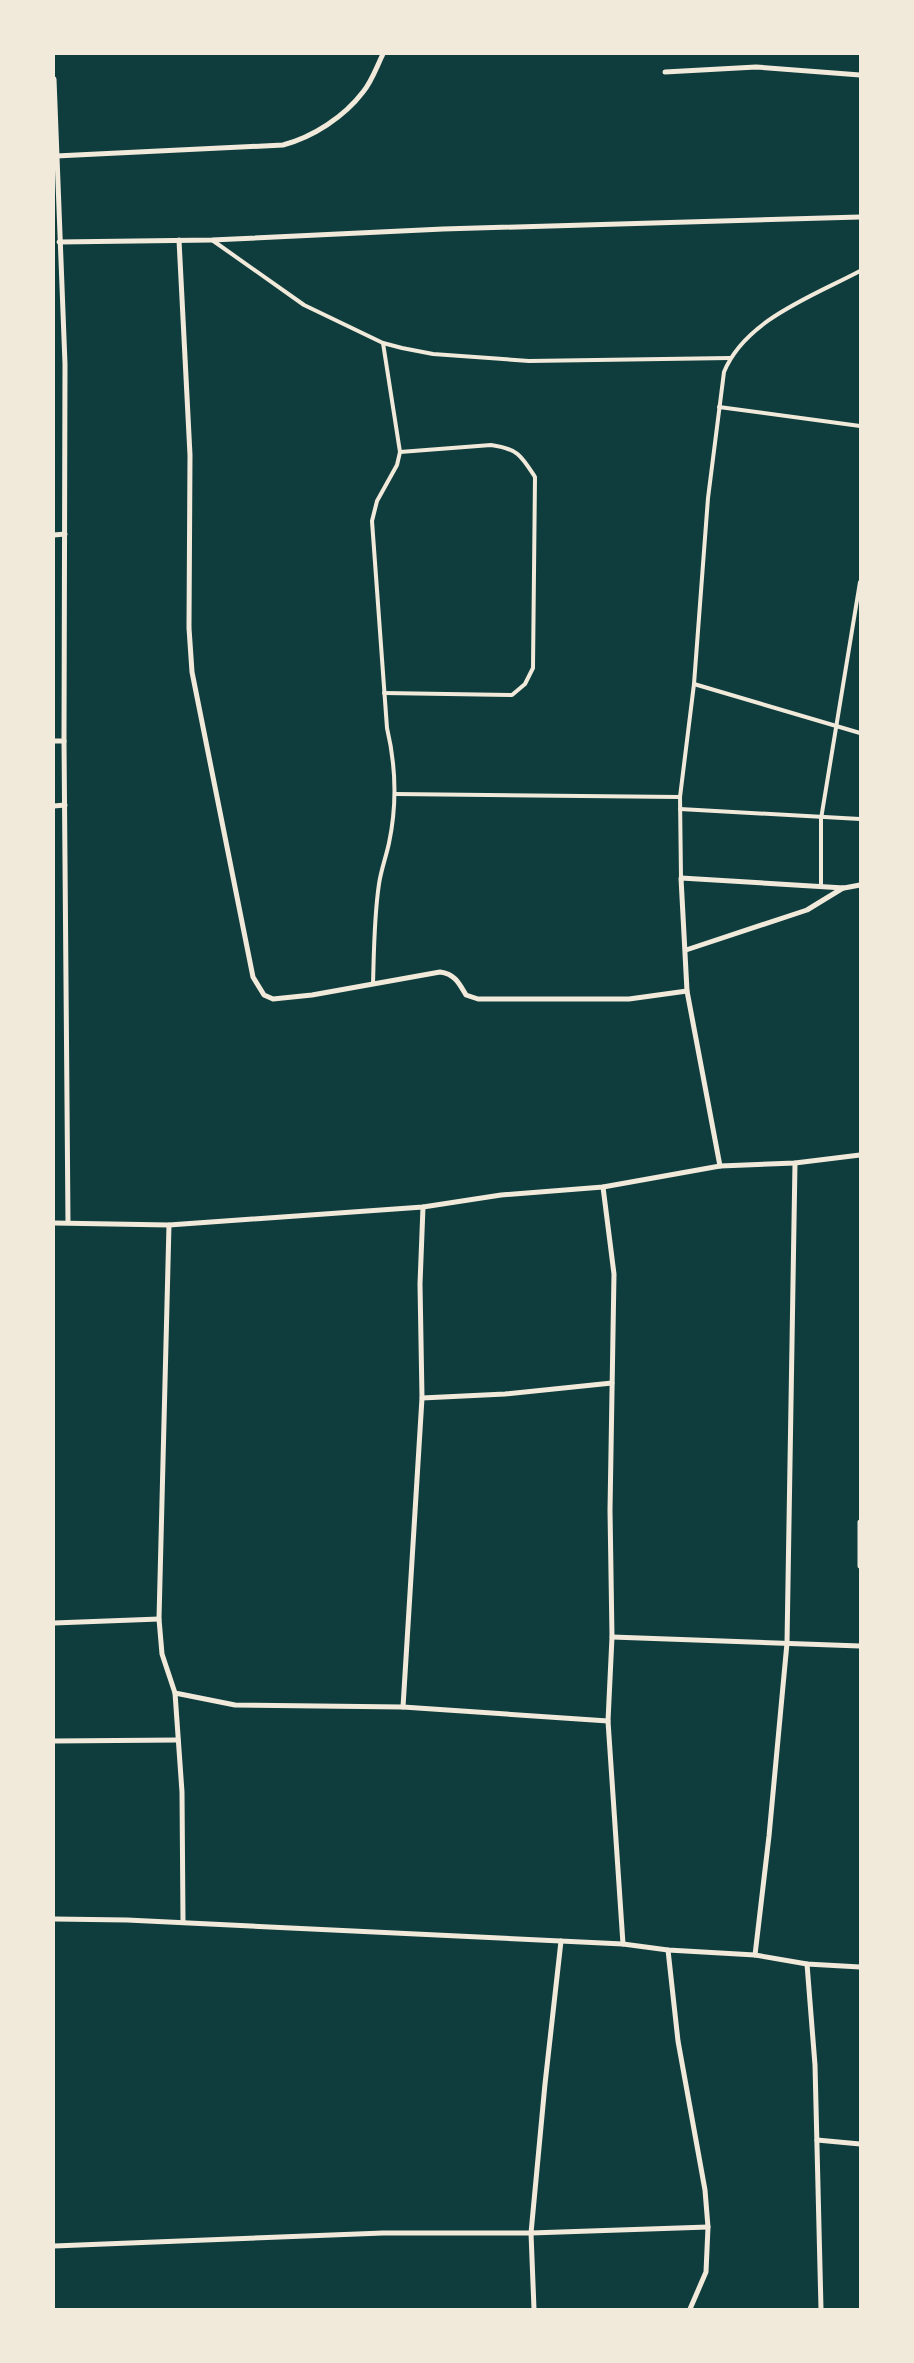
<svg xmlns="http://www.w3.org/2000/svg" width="914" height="2363" viewBox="0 0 914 2363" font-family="Poppins,sans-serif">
	<rect width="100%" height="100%" fill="#0f3d3e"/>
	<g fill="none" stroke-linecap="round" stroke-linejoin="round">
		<g stroke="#f1e9da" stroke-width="4">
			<polyline points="212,240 304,305 383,343 402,348 433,354 529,361 730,358"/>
			<polyline points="719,407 860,426"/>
			<polyline points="694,684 860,733"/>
			<path d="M384 693 512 695 525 684 533 668 535 477C521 455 518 449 491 445L400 452"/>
			<polyline points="395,794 680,797"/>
			<polyline points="680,809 860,819"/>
			<path d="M681 878 680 797 694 684 708 498 724 372C745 320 813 296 860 271"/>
			<polyline points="821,887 821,819 860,582"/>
			<path d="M373 984C374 951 374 917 379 884 381 870 386 857 389 843 397 805 396 766 387 728L372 521 377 501 397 465 400 452 383 343"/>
		</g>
		<g stroke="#f1e9da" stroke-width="5">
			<polyline points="665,72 756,67 860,75"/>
			<polyline points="54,79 65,364 64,741 68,1222"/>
			<path d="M56 156 283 145C313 137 344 117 363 92 372 81 377 66 383 54"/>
			<path d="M179 240 190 455 189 628 192 672 253 977 264 995 273 999 312 995 440 972C455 974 459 983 466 995L478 999H629L687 991"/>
			<polyline points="59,242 212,240 443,229 860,217"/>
			<polyline points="54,535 65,534"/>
			<polyline points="54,741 64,741"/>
			<polyline points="54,806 65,805"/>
			<polyline points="686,950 807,910 843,888"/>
			<polyline points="720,1166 687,991 681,878 844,888 860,885"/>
			<polyline points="603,1187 614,1274 610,1510 612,1637 608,1721 623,1944"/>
			<polyline points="54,1223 169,1225 423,1207 501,1195 603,1187 720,1166 795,1163 860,1155"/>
			<polyline points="169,1225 159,1619 162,1654 175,1693 235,1705 403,1707 608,1721"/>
			<polyline points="422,1398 505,1394 612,1383"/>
			<polyline points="860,1566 860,1522"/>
			<polyline points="54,1623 159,1619"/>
			<polyline points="612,1637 860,1646"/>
			<polyline points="175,1693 182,1792 183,1922"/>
			<polyline points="403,1707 422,1398 420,1284 423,1207"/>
			<polyline points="54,1741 178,1740"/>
			<polyline points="54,1919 127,1920 623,1944 668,1950 755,1955 807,1964 860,1967"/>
			<polyline points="668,1950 678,2041 705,2190 708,2227 706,2272 690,2309"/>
			<polyline points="755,1955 769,1836 787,1643 795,1163"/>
			<polyline points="807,1964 815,2065 821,2309"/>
			<polyline points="817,2140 860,2144"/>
			<polyline points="54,2246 383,2233 531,2233 708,2227"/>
			<polyline points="534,2309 531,2233 545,2084 561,1941"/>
		</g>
	</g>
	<rect width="914" height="2363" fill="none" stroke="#f1e9da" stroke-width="110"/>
</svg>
